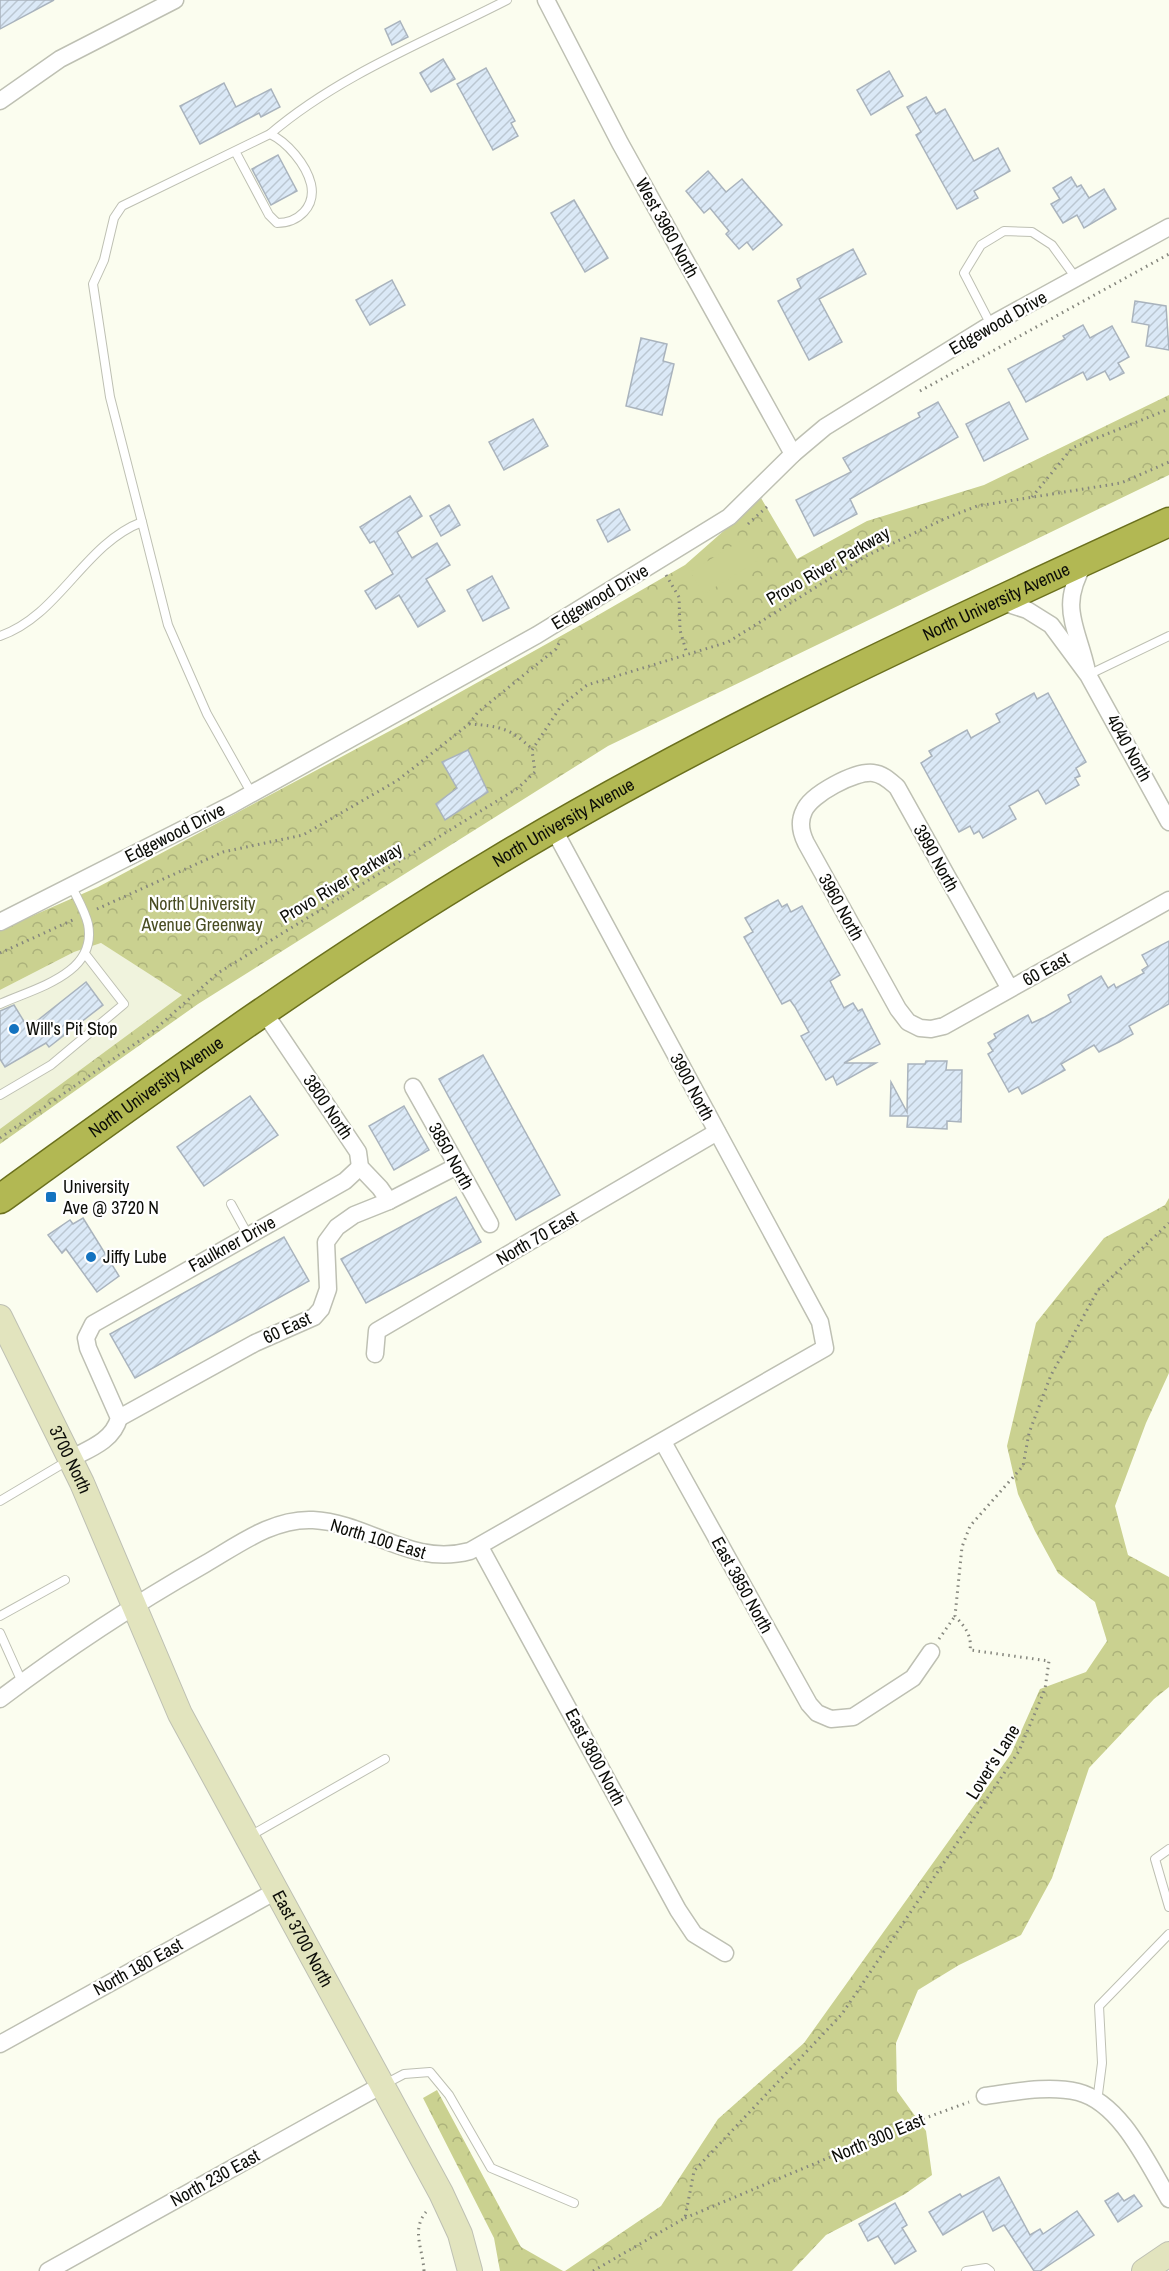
<svg xmlns="http://www.w3.org/2000/svg" width="1169" height="2271" viewBox="0 0 1169 2271" font-family="'Archivo Narrow',sans-serif">
	<defs>
		<pattern id="forest-crowns" width="20" height="18" patternUnits="userSpaceOnUse" patternTransform="scale(1.5)"><rect width="20" height="18" fill="#cad190"/><path d="M2 6a3 3 0 1 1 6 0M12 15a3 3 0 1 1 6 0" fill="none" stroke="#acb27b"/></pattern>
		<pattern id="building-hatch" width="6" height="6" patternUnits="userSpaceOnUse" patternTransform="scale(1.5)"><rect width="6" height="6" fill="#dbe9f7"/><path d="M-1 1l2-2M0 6l6-6M5 7l2-2" fill="none" stroke="#bbc7d2"/></pattern>
	</defs>
	<rect width="100%" height="100%" fill="#fbfdef"/>
	<polygon fill="#f0f3dd" points="101,943 183,995 0,1130 0,990 74,952"/>
	<g fill="url(#forest-crowns)">
		<polygon points="1169,395 1169,475 608,746 198,1004 0,1144 0,1129 182,995 101,943 74,952 0,990 0,930 98,887 414,718 593,618 685,565 761,498 797,559 867,521 984,485"/>
		<polygon points="1169,1198 1169,1373 1146,1423 1115,1506 1128,1555 1169,1577 1169,1687 1154,1699 1089,1768 1052,1878 1021,1935 959,1965 918,1990 896,2043 897,2091 926,2131 932,2175 905,2194 826,2235 792,2271 565,2271 661,2206 718,2119 804,2043 1011,1754 1040,1689 1086,1672 1107,1641 1095,1602 1058,1573 1035,1531 1018,1494 1007,1446 1036,1323 1104,1238 1165,1205"/>
		<polygon points="437,2090 521,2247 563,2271 500,2271 494,2238 423,2098"/>
	</g>
	<polygon fill="#cad190" points="745,538 759,560 704,594 690,572"/>
	<g fill="url(#building-hatch)" stroke="#a9b3bd" stroke-width="1.5">
		<polygon points="0,0 54,0 0,29"/>
		<polygon points="400,21 408,37 392,45 385,29"/>
		<polygon points="443,59 455,79 431,92 420,73"/>
		<polygon points="486,68 515,121 511,123 518,136 493,150 457,84"/>
		<polygon points="889,71 903,96 871,115 857,90"/>
		<polygon points="224,83 236,107 271,89 280,107 261,117 259,113 200,144 180,106"/>
		<polygon points="926,97 936,114 945,109 974,161 998,148 1010,171 974,191 978,198 957,209 916,135 921,132 907,107"/>
		<polygon points="278,155 297,191 271,205 252,169"/>
		<polygon points="708,171 726,192 742,179 782,225 753,250 747,242 739,249 726,234 729,231 710,208 704,213 686,191"/>
		<polygon points="1071,177 1077,187 1081,185 1089,198 1104,189 1116,209 1084,228 1077,215 1063,223 1051,204 1060,199 1053,188"/>
		<polygon points="574,200 608,258 585,272 551,213"/>
		<polygon points="853,249 866,274 819,299 842,342 809,360 778,301 801,288 797,279"/>
		<polygon points="392,280 405,305 370,325 356,300"/>
		<polygon points="1135,301 1166,306 1169,350 1146,346 1149,325 1132,322"/>
		<polygon points="1083,325 1090,338 1112,326 1129,357 1118,363 1124,373 1110,380 1105,371 1087,380 1083,372 1026,402 1008,369 1065,339 1063,336"/>
		<polygon points="641,338 667,344 663,361 674,364 662,415 626,406"/>
		<polygon points="938,402 958,437 850,499 857,514 814,536 796,500 851,472 843,458 920,417 918,413"/>
		<polygon points="1009,402 1028,439 984,461 966,424"/>
		<polygon points="533,419 548,446 504,470 489,442"/>
		<polygon points="410,496 422,516 397,532 412,558 437,543 450,565 426,579 445,611 418,627 399,595 376,609 365,591 393,574 374,541 370,543 360,527"/>
		<polygon points="449,505 460,525 441,536 430,516"/>
		<polygon points="619,509 630,530 608,542 597,520"/>
		<polygon points="492,576 509,608 483,621 467,590"/>
		<polygon points="1034,693 1037,699 1048,693 1086,762 1076,768 1080,776 1075,778 1079,785 1046,804 1038,790 1009,806 1016,819 983,838 979,831 974,834 970,826 959,832 921,763 932,756 929,751 967,730 971,738 1000,722 996,714"/>
		<polygon points="468,750 488,792 445,820 436,804 457,788 442,762"/>
		<polygon points="778,900 782,907 787,904 791,912 802,906 840,975 830,981 844,1008 853,1003 858,1011 862,1009 880,1044 844,1063 876,1063 837,1085 833,1076 826,1080 801,1036 809,1032 795,1007 790,1000 782,1004 744,937 753,932 745,918"/>
		<polygon points="1169,941 1169,1004 1129,1026 1133,1034 1119,1042 1099,1052 1094,1045 1061,1064 1065,1070 1022,1094 1018,1087 1009,1092 988,1054 993,1051 988,1043 996,1038 994,1034 1028,1015 1032,1023 1045,1017 1071,1002 1068,995 1101,976 1108,988 1114,984 1116,988 1144,973 1142,970 1148,966 1142,955"/>
		<polygon points="86,982 103,1005 49,1047 46,1043 5,1067 0,1059 0,1011 14,1005 28,1028"/>
		<polygon points="483,1055 560,1195 516,1220 439,1079"/>
		<polygon points="926,1061 947,1061 946,1070 962,1070 961,1122 947,1121 947,1129 907,1127 908,1116 890,1116 891,1082 907,1112 908,1064 925,1064"/>
		<polygon points="250,1096 278,1135 204,1186 177,1147"/>
		<polygon points="404,1106 429,1150 394,1170 369,1126"/>
		<polygon points="456,1197 481,1242 366,1303 341,1259"/>
		<polygon points="83,1218 119,1276 97,1292 66,1249 62,1253 48,1235 70,1220 73,1224"/>
		<polygon points="284,1237 309,1281 135,1378 110,1334"/>
		<polygon points="999,2177 1030,2235 1040,2229 1043,2234 1077,2211 1094,2235 1040,2271 1034,2271 1004,2225 993,2231 983,2211 943,2235 929,2212 960,2194 962,2197"/>
		<polygon points="1118,2193 1124,2201 1134,2195 1142,2206 1118,2222 1105,2201"/>
		<polygon points="895,2203 907,2225 902,2228 916,2251 895,2264 878,2236 868,2241 859,2224"/>
	</g>
	<g fill="none" stroke-linecap="round" stroke-linejoin="round">
		<defs>
			<g id="service">
				<path d="M270 134C339 75 427 41 507 0"/>
				<polyline points="991,325 964,273 981,245 1004,231 1032,232 1052,245 1076,278"/>
				<path d="M142 522 110 397 93 284 104 260 114 218 122 206 270 134C287 142 306 164 311 184 316 207 298 223 277 223L269 215 235 151"/>
				<path d="M0 636C59 616 84 544 142 522L168 625 207 714 252 794"/>
				<polyline points="1088,675 1169,636"/>
				<path d="M0 1004C35 988 98 974 88 924 85 911 77 898 71 885"/>
				<polyline points="0,1095 51,1065 124,1004 86,955"/>
				<polyline points="231,1204 248,1235"/>
				<polyline points="0,1501 69,1460"/>
				<polyline points="0,1616 65,1580"/>
				<polyline points="0,1633 22,1682"/>
				<polyline points="250,1836 385,1759"/>
				<polyline points="1169,1849 1155,1859 1169,1907"/>
				<polyline points="385,2084 404,2074 430,2072 449,2095 491,2168 574,2203"/>
				<polyline points="1097,2102 1102,2063 1099,2006 1169,1934"/>
				<polyline points="966,2271 986,2268 990,2271"/>
			</g>
			<g id="minor">
				<polyline points="546,0 620,143 793,454"/>
				<polyline points="0,101 60,59 175,0"/>
				<path d="M1085 562C1058 608 1077 625 1087 671"/>
				<polyline points="999,601 1027,610 1051,625 1088,675 1169,822"/>
				<polyline points="0,922 233,804 537,635 729,517 793,454 825,427 985,328 1169,227"/>
				<path d="M1010 989 897 787C890 781 883 774 873 773 855 771 811 794 804 811 799 821 801 833 806 843L898 1009 908 1022 920 1028 931 1029 944 1026 1169 900"/>
				<polyline points="264,1012 358,1152 360,1167 380,1188 389,1201"/>
				<polyline points="413,1087 490,1224"/>
				<polyline points="375,1354 377,1331 717,1132"/>
				<polyline points="119,1418 255,1343 314,1317 321,1309 328,1289 326,1242 337,1227 354,1215 389,1201 457,1166"/>
				<polyline points="663,1442 809,1704 817,1713 831,1719 853,1717 913,1678 931,1652"/>
				<path d="M70 1459C89 1449 113 1441 119 1418L88 1348 86 1338 93 1324 345 1181 360 1167"/>
				<polyline points="480,1547 678,1910 694,1934 725,1953"/>
				<path d="M0 1699C66 1649 133 1605 205 1564 238 1545 273 1518 313 1520 369 1523 411 1567 470 1551L825 1348 820 1322 553 828"/>
				<polyline points="0,2044 276,1891"/>
				<path d="M985 2096C1015 2092 1048 2085 1078 2092 1121 2103 1148 2164 1169 2199"/>
				<polyline points="48,2271 382,2085"/>
			</g>
			<g id="secondary">
				<path id="s1" d="M0 1317 82 1483 180 1714 441 2193 460 2234 470 2271"/>
				<polyline points="1144,2271 1169,2254"/>
			</g>
			<g id="trunk">
				<path id="s2" d="M0 1199C162 1082 324 964 495 862 711 732 940 627 1169 522"/>
			</g>
		</defs>
		<use href="#service" stroke="#bec0b3" stroke-width="10"/>
		<use href="#minor" stroke="#bec0b3" stroke-width="19"/>
		<use href="#secondary" stroke="#bec0b3" stroke-width="26"/>
		<use href="#trunk" stroke="#6b701d" stroke-width="31"/>
		<g stroke="#85867d" stroke-width="3" stroke-dasharray="1.5 4.5" stroke-linecap="butt">
			<polyline points="920,391 1169,254"/>
			<polyline points="1032,497 1072,448 1169,409"/>
			<polyline points="748,524 768,506"/>
			<polyline points="666,575 679,597 680,630 687,654"/>
			<polyline points="469,724 478,712 556,649 560,641"/>
			<path d="M97 909 223 852 303 835 398 780 469 724C500 726 510 728 532 749"/>
			<polyline points="0,953 75,919"/>
			<polyline points="0,1138 152,1032 218,973 518,788 535,772 532,750 561,706 587,685 728,642 866,556 944,519 977,506 1121,483 1169,462"/>
			<polyline points="939,1639 955,1616"/>
			<polyline points="685,2218 909,2124 969,2102"/>
			<path d="M424 2271C423 2249 411 2230 426 2212"/>
			<path d="M593 2271 685 2218 694 2171 842 2014 1019 1751 1045 1689 1049 1661 970 1650C972 1635 965 1627 955 1616L962 1547 970 1526 1023 1466 1029 1433 1051 1375 1098 1290 1169 1223"/>
		</g>
		<use href="#service" stroke="#fff" stroke-width="8"/>
		<use href="#minor" stroke="#fff" stroke-width="16"/>
		<use href="#secondary" stroke="#e2e4be" stroke-width="24"/>
		<use href="#trunk" stroke="#b2b853" stroke-width="28"/>
	</g>
	<g fill="#1473c0" stroke="#fff" stroke-width="2">
		<circle cx="14" cy="1029" r="6"/>
		<rect x="45" y="1191" width="12" height="12" rx="3"/>
		<circle cx="91" cy="1257" r="6"/>
	</g>
	<g text-anchor="middle" stroke-width="4.5" stroke-linejoin="round" paint-order="stroke">
		<g font-size="18" fill="#0c0d08" stroke="#fff">
			<text transform="translate(667 228) rotate(61)" y="6">West 3960 North</text>
			<text transform="translate(998 323) rotate(-30)" y="6">Edgewood Drive</text>
			<text transform="translate(828 566) rotate(-30)" y="6">Provo River Parkway</text>
			<text transform="translate(600 597) rotate(-31)" y="6">Edgewood Drive</text>
			<text dy="6" stroke="none"><textPath href="#s2" startOffset="1164">North University Avenue</textPath></text>
			<text transform="translate(1129 748) rotate(61)" y="6">4040 North</text>
			<text dy="6" stroke="none"><textPath href="#s2" startOffset="678">North University Avenue</textPath></text>
			<text transform="translate(175 833) rotate(-27)" y="6">Edgewood Drive</text>
			<text transform="translate(936 858) rotate(61)" y="6">3990 North</text>
			<text transform="translate(341 883) rotate(-31)" y="6">Provo River Parkway</text>
			<text transform="translate(841 907) rotate(61)" y="6">3960 North</text>
			<text transform="translate(1046 969) rotate(-29)" y="6">60 East</text>
			<text transform="translate(692 1087) rotate(62)" y="6">3900 North</text>
			<text dy="6" stroke="none"><textPath href="#s2" startOffset="192">North University Avenue</textPath></text>
			<text transform="translate(328 1107) rotate(56)" y="6">3800 North</text>
			<text transform="translate(451 1156) rotate(61)" y="6">3850 North</text>
			<text transform="translate(537 1238) rotate(-30)" y="6">North 70 East</text>
			<text transform="translate(232 1244) rotate(-29)" y="6">Faulkner Drive</text>
			<text transform="translate(287 1328) rotate(-25)" y="6">60 East</text>
			<text dy="6" stroke="none"><textPath href="#s1" startOffset="159">3700 North</textPath></text>
			<text transform="translate(378 1539) rotate(17)" y="6">North 100 East</text>
			<text transform="translate(742 1585) rotate(61)" y="6">East 3850 North</text>
			<text transform="translate(595 1757) rotate(62)" y="6">East 3800 North</text>
			<text transform="translate(993 1762) rotate(-58)" y="6">Lover's Lane</text>
			<text dy="6" stroke="none"><textPath href="#s1" startOffset="692">East 3700 North</textPath></text>
			<text transform="translate(138 1967) rotate(-29)" y="6">North 180 East</text>
			<text transform="translate(878 2138) rotate(-23)" y="6">North 300 East</text>
			<text transform="translate(215 2178) rotate(-29)" y="6">North 230 East</text>
		</g>
		<g font-size="18" fill="#484c22" stroke="#fff">
			<text x="202" y="910">North University<tspan x="202" dy="21">Avenue Greenway</tspan></text>
		</g>
		<g font-size="18" fill="#0c0d08" stroke="#fff" text-anchor="start">
			<text x="26" y="1035">Will's Pit Stop</text>
			<text x="63" y="1193">University<tspan x="63" dy="21">Ave @ 3720 N</tspan></text>
			<text x="103" y="1263">Jiffy Lube</text>
		</g>
	</g>
</svg>
